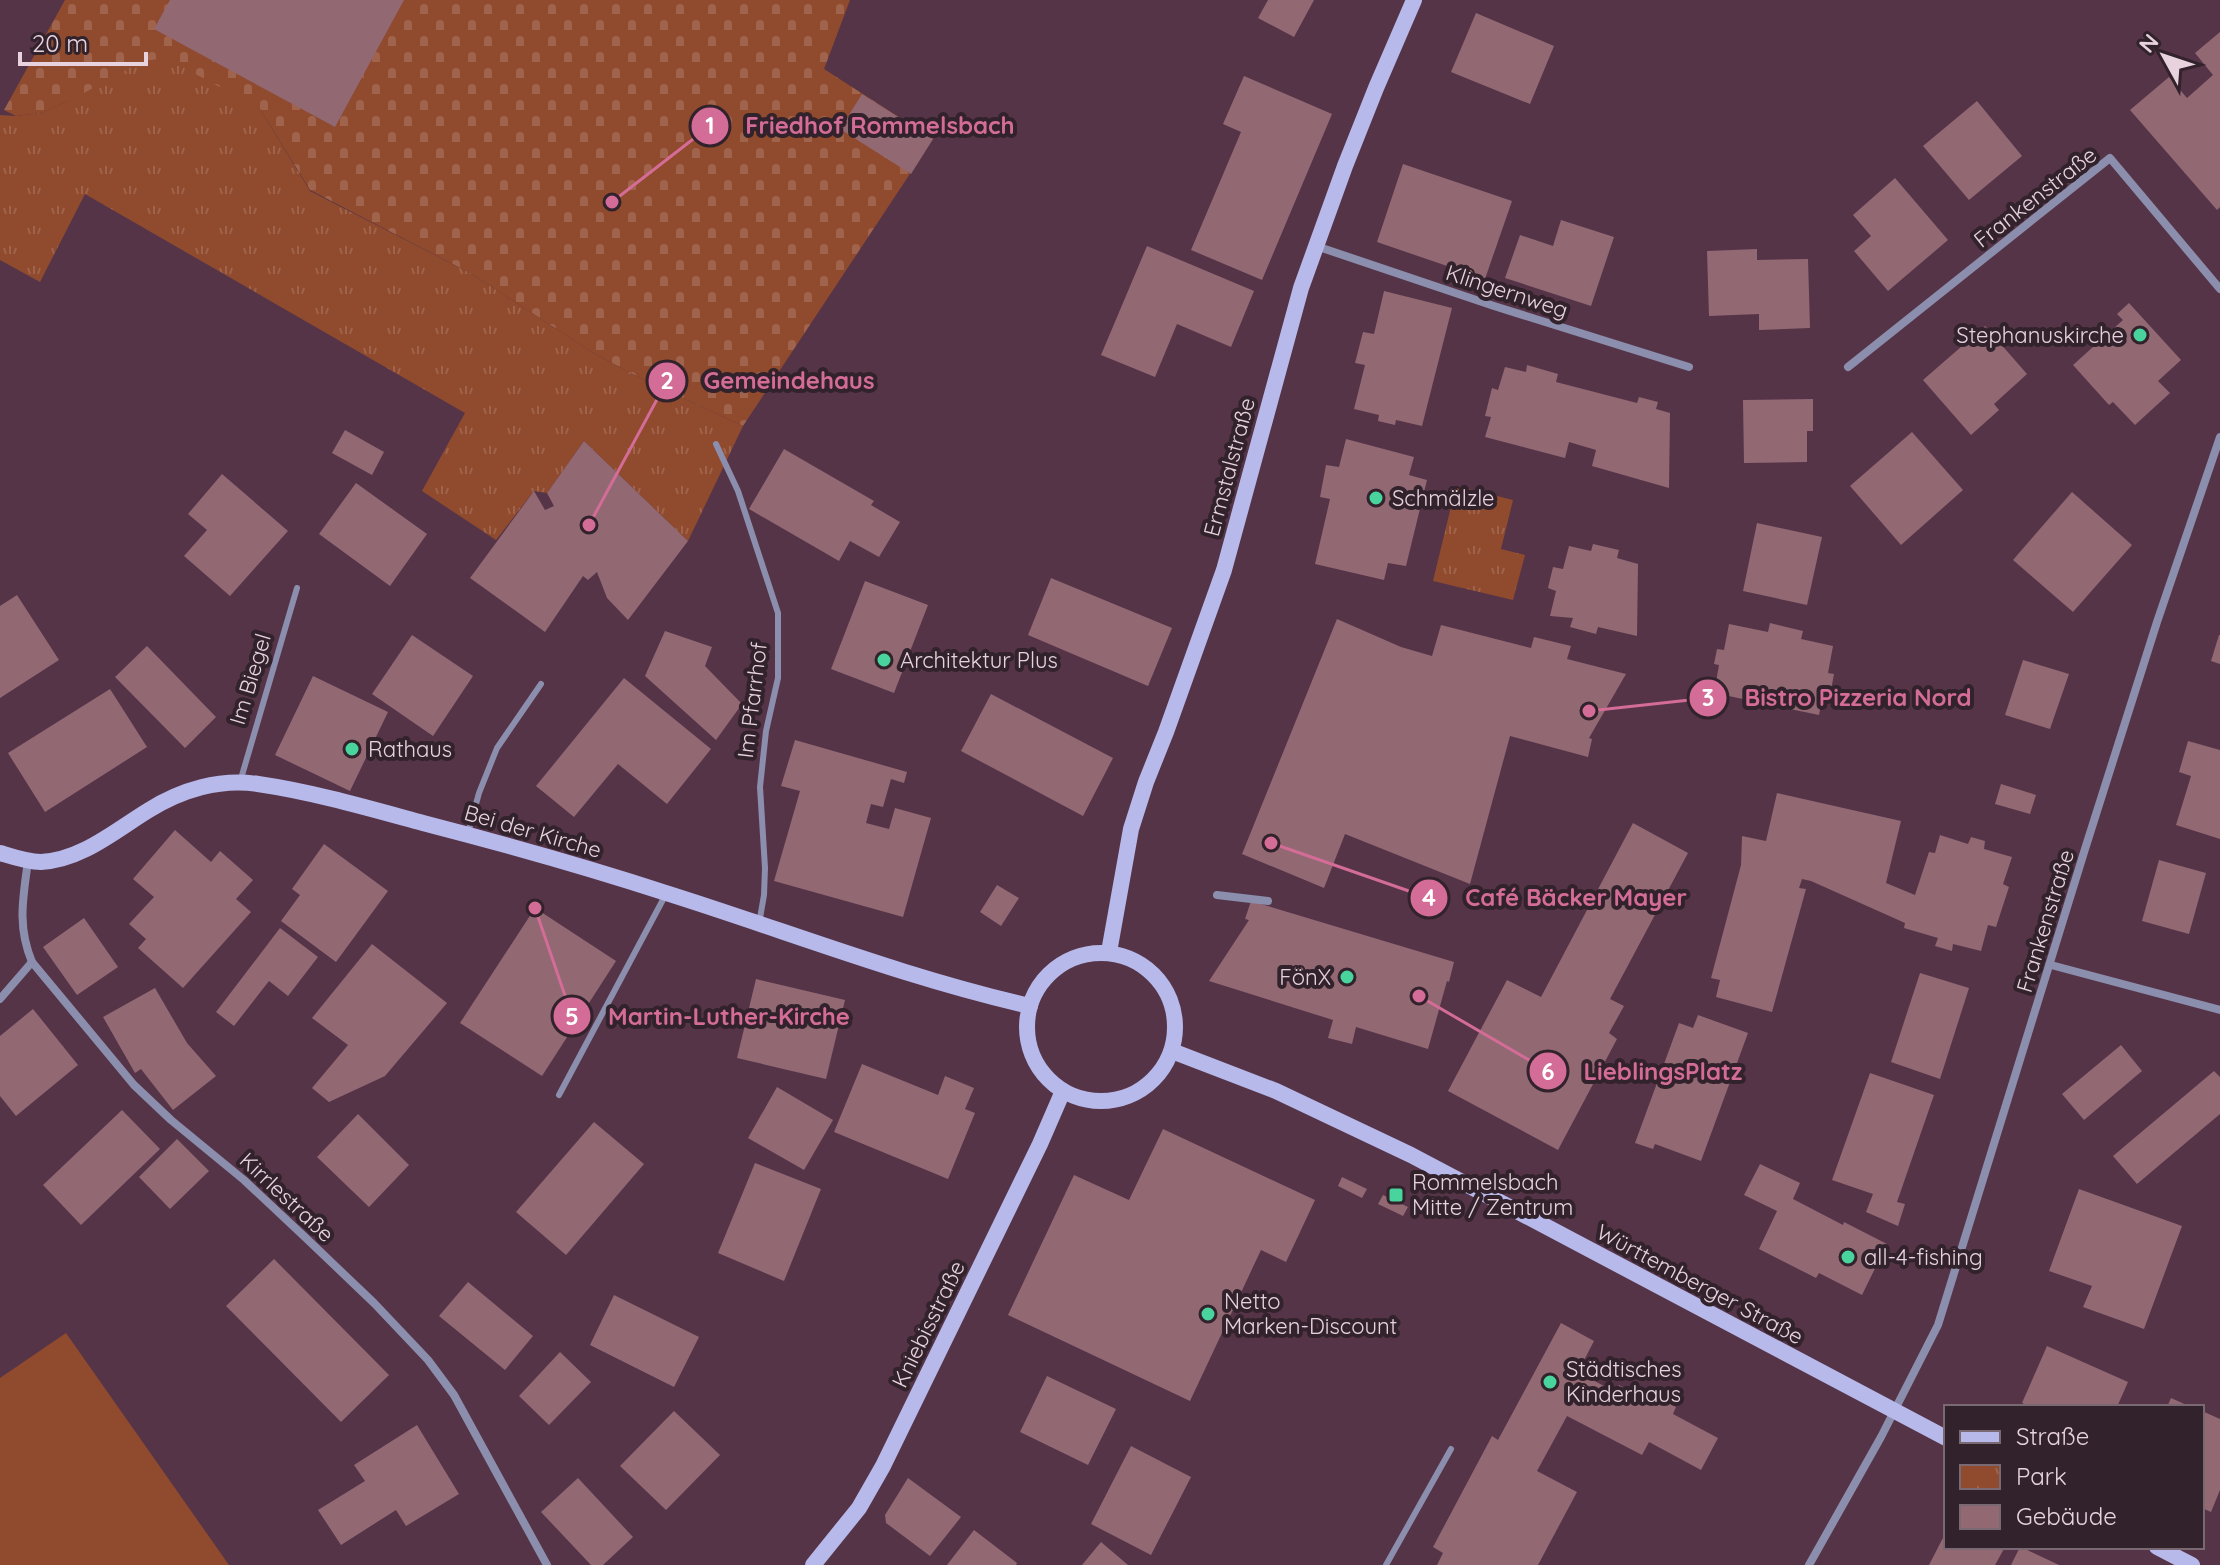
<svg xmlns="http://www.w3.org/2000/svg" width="2220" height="1565" viewBox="0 0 2220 1565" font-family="Quicksand,sans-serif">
	<defs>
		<pattern id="cemetery-stones" width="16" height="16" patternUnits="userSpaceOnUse" patternTransform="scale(2)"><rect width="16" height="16" fill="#904a2d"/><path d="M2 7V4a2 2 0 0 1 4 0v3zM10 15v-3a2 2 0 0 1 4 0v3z" fill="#a0634b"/></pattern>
		<pattern id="park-tufts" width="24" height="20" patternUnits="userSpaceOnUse" patternTransform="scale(2)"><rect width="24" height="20" fill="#904a2d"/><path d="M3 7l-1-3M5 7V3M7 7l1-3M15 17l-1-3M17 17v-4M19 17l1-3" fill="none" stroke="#a0634b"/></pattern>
	</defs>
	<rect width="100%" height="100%" fill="#553448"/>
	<polygon fill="#904a2d" points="66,1333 229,1565 0,1565 0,1378"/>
	<polygon fill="url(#cemetery-stones)" points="65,0 850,0 824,69 933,139 743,426 642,379 595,354 470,273 310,190 260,109 71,100 41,113 16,116 4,110"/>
	<g fill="url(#park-tufts)">
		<polygon points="166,58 260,109 310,191 470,273 595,354 642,379 743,426 688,541 584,441 547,493 534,491 496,540 422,491 465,413 85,194 40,282 0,260 0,115 16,116 41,113 71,100 143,61"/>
		<polygon points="1456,486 1513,500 1501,549 1525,555 1513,600 1433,581"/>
	</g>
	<g fill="#926873">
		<polygon points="170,0 404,0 335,127 154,29"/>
		<polygon points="1268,0 1314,0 1294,37 1258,18"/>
		<polygon points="1476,13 1554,46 1530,104 1451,72"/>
		<polygon points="2220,32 2220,207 2217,210 2130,110 2169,77 2187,98 2213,75 2195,53"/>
		<polygon points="1244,76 1332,114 1262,280 1191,250 1241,132 1223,124"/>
		<polygon points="862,94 933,139 911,174 840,129"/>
		<polygon points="1977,101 2022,156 1969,200 1923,146"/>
		<polygon points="1403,164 1512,201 1485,279 1377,242"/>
		<polygon points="1895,178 1948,240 1888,291 1854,251 1871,236 1853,215"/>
		<polygon points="1561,220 1614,237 1591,306 1505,278 1520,235 1553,246"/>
		<polygon points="1147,246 1254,291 1231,347 1177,324 1155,377 1101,355"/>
		<polygon points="1757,249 1757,260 1808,259 1810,328 1759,330 1759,314 1709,316 1707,251"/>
		<polygon points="1384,291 1452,308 1422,426 1396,420 1395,425 1378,421 1379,415 1354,409 1365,365 1355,363 1363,332 1374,334"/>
		<polygon points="2129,303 2181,360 2158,381 2170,393 2135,425 2113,402 2109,405 2073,365 2123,320 2117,314"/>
		<polygon points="1985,326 2027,374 1994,404 1999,410 1971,435 1923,380"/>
		<polygon points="1527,365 1558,374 1556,382 1637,403 1639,397 1658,402 1656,409 1670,413 1669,488 1592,466 1596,450 1569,442 1565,458 1485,437 1491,417 1485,416 1492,388 1498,390 1505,367 1526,372"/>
		<polygon points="1813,399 1813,431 1807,431 1807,462 1744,463 1743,400"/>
		<polygon points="345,430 384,452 372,475 332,453"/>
		<polygon points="1912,432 1963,490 1901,545 1850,486"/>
		<polygon points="1346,439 1414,457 1409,475 1427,480 1406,566 1388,563 1384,580 1315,564 1330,499 1320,497 1326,465 1339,467"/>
		<polygon points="584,441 688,541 628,620 607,598 597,572 588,580 583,576 545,632 470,578 534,491 545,510 554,506 547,493"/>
		<polygon points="784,449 874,501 871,505 900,522 879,557 850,541 839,561 749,509"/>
		<polygon points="222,474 288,531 230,596 184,556 207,530 188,514"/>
		<polygon points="356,483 427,534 390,586 319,534"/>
		<polygon points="2072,492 2132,545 2073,612 2013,560"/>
		<polygon points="1757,523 1822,537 1807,605 1743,591"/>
		<polygon points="1593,544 1619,550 1617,558 1638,564 1637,636 1598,627 1596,634 1570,627 1573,618 1550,616 1556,591 1548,588 1553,567 1563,569 1569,546 1591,551"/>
		<polygon points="1051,578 1172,628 1148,686 1028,635"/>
		<polygon points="865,581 928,605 894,693 831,669"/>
		<polygon points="17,595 59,660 0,698 0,606"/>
		<polygon points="1337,619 1401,647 1432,656 1441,625 1531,648 1534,637 1571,646 1567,659 1626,674 1589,738 1592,739 1588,757 1510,736 1470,884 1345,834 1324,888 1242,854"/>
		<polygon points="1770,623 1803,631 1801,639 1833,646 1828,673 1834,674 1831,690 1824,689 1819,715 1714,693 1719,665 1714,664 1717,649 1724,650 1729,624 1768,632"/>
		<polygon points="665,631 712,647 705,666 742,704 716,740 645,676"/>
		<polygon points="412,635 473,676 433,736 372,694"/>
		<polygon points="2219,635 2220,635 2220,664 2211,661"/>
		<polygon points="147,646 216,717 185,748 115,677"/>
		<polygon points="2023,660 2069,674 2050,729 2005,715"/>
		<polygon points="313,676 388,712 350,791 275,755"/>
		<polygon points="624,678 711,749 667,804 618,764 574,817 536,786"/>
		<polygon points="110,689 147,747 45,812 8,753"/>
		<polygon points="991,694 1113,758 1083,816 961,751"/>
		<polygon points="795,740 907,772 904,783 891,779 883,807 871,804 866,823 889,829 895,808 931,818 903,917 774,881 800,791 781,786"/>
		<polygon points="2188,741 2220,750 2220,839 2176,825 2191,776 2179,772"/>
		<polygon points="2001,784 2036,795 2030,814 1995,804"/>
		<polygon points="1777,793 1901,821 1886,883 1915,895 1929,852 1935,853 1940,835 1968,844 1971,837 1985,841 1984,849 2012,857 2003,884 2009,887 1996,927 1988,925 1981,951 1953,944 1952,951 1935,946 1938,938 1904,928 1905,923 1811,881 1802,879 1799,888 1806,889 1772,1012 1716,997 1720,980 1711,978 1741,865 1742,836 1766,841"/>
		<polygon points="1633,823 1688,853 1610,999 1624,1006 1609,1033 1617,1039 1558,1150 1448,1091 1507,980 1541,997"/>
		<polygon points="175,830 211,862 220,851 253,880 236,899 251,912 183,988 138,948 146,939 129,924 154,897 133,879"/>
		<polygon points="324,844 388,891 336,962 281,921 300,895 292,889"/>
		<polygon points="2159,860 2206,873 2189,934 2142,921"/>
		<polygon points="997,885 1019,898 1001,926 980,912"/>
		<polygon points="1251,901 1454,962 1449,982 1447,981 1428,1049 1356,1027 1352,1044 1328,1038 1333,1020 1209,981 1249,920 1245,919"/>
		<polygon points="535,908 616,961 542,1076 460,1023"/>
		<polygon points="84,918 118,967 77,995 43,947"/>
		<polygon points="280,928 318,957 288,996 269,981 234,1026 216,1012"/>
		<polygon points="372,944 447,1003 385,1076 329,1102 312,1088 348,1045 312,1018"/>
		<polygon points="1920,973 1969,988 1940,1079 1891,1062"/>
		<polygon points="756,979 845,1000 826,1079 737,1058"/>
		<polygon points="155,988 187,1043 216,1076 173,1110 141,1069 135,1073 103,1017"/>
		<polygon points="33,1009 78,1065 16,1116 0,1096 0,1036"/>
		<polygon points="1698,1015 1748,1033 1701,1161 1655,1144 1653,1149 1635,1143 1679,1023 1693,1028"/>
		<polygon points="2121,1045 2142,1071 2084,1120 2062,1094"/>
		<polygon points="862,1064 938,1095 945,1076 974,1088 965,1109 975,1113 948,1179 834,1132"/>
		<polygon points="2214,1071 2220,1077 2220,1114 2137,1184 2113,1156"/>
		<polygon points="1870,1073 1934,1095 1897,1202 1905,1204 1898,1226 1866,1212 1873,1194 1832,1180"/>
		<polygon points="777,1087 833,1120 804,1170 748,1138"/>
		<polygon points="122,1110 160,1149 81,1225 43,1185"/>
		<polygon points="358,1114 409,1165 369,1207 317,1157"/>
		<polygon points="594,1122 644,1164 566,1255 516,1212"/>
		<polygon points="1163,1129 1315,1200 1286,1262 1261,1250 1190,1401 1008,1315 1074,1175 1129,1200"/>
		<polygon points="177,1139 209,1171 170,1209 139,1177"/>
		<polygon points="755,1163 821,1189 784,1281 718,1253"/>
		<polygon points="1760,1164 1800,1183 1793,1199 1843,1225 1844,1222 1887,1244 1862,1295 1819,1273 1816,1278 1759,1249 1777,1211 1744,1195"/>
		<polygon points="1342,1177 1367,1189 1362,1198 1338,1186"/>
		<polygon points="2079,1189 2182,1226 2144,1329 2083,1307 2092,1286 2049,1271"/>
		<polygon points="1383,1195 1408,1207 1403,1216 1378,1204"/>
		<polygon points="274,1259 389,1375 341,1422 226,1306"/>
		<polygon points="468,1282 533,1336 505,1370 439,1316"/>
		<polygon points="614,1295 699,1337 674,1387 590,1345"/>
		<polygon points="1561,1323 1594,1341 1578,1372 1615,1392 1619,1385 1643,1398 1647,1392 1676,1407 1673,1414 1718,1438 1701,1470 1649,1442 1642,1455 1567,1416 1537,1471 1577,1492 1538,1565 1437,1565 1443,1553 1433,1547 1492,1436 1498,1440"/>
		<polygon points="2047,1346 2128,1382 2117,1407 2031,1407 2022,1403"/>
		<polygon points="560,1352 591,1382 549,1425 519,1396"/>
		<polygon points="1047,1376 1116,1409 1088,1465 1020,1432"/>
		<polygon points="2171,1398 2191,1407 2167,1407"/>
		<polygon points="674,1411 720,1455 666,1510 620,1466"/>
		<polygon points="2202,1411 2220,1419 2220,1490 2211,1512 2202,1508"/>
		<polygon points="417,1425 459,1494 406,1526 396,1510 341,1545 318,1510 365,1481 354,1465"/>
		<polygon points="1131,1446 1191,1477 1151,1555 1091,1524"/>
		<polygon points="578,1478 633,1537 603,1565 591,1565 541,1512"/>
		<polygon points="908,1478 961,1517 930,1556 886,1523 885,1515"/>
		<polygon points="974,1530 1017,1563 1016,1565 947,1565"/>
		<polygon points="1946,1532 1946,1547 2005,1547 1995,1565 1929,1565"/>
		<polygon points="1101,1542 1128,1565 1082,1565"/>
		<polygon points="2020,1547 2021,1547 2059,1565 2011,1565"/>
	</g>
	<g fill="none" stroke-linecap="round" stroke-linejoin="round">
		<g stroke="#8c8ead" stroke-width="6">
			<polyline points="716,444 738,491 778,613 778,678 766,731 760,787 765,868 764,895 759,924"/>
			<polyline points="240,782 297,588"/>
			<polyline points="468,833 479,793 497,748 541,684"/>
			<polyline points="559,1095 666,894"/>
			<polyline points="1386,1565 1451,1449"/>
		</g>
		<g stroke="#8c8ead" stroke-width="8">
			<polyline points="1316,246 1494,306 1689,367"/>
			<polyline points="1848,367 2110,158 2220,289"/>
			<path d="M28 861C23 898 17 926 32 962L134 1085 171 1120 244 1180 307 1239 374 1303 428 1360 454 1395 547 1565"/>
			<polyline points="1217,895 1268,901"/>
			<polyline points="2051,965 2220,1010"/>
			<polyline points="0,999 32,962"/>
			<polyline points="1809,1565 1881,1437 1938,1325 2085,849 2157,622 2220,437"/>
		</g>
		<g stroke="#b7b9eb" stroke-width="16">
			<path d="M0 853C13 857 27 862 41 862 82 860 116 830 149 810 181 790 220 778 258 784 313 792 368 808 423 823 504 844 586 867 666 893 787 931 906 978 1030 1006"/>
			<polyline points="1109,952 1131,829 1146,782 1166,732 1224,570 1301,288 1345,166 1376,88 1414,0"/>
			<circle cx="1101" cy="1027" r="74"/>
			<polyline points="1172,1051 1276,1091 1411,1155 1946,1438"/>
			<polyline points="2157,1547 2192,1565"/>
			<polyline points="813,1565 859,1508 883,1466 1040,1144 1063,1091"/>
		</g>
	</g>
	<g fill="#49d49d" stroke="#31222b" stroke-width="3">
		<circle cx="2140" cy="335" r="8"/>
		<circle cx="1376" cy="498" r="8"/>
		<circle cx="884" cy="660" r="8"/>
		<circle cx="352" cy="749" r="8"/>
		<circle cx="1347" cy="977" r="8"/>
		<rect x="1388" y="1187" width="16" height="16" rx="4"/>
		<circle cx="1848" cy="1257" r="8"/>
		<circle cx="1208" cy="1314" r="8"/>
		<circle cx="1550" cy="1382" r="8"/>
	</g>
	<g text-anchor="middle" stroke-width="8" stroke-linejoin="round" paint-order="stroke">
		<g font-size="22" fill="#e7d2de" stroke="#31222b">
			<text transform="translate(2035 197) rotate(-38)" y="8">Frankenstraße</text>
			<text transform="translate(1507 291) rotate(18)" y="8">Klingernweg</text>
			<text transform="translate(1229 467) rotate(-75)" y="8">Ermstalstraße</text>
			<text transform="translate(250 679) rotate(-73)" y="8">Im Biegel</text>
			<text transform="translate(752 700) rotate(-83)" y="8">Im Pfarrhof</text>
			<text transform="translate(533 831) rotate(16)" y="8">Bei der Kirche</text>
			<text transform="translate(2045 921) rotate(-73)" y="8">Frankenstraße</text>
			<text transform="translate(287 1197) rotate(43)" y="8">Kirrlestraße</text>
			<text transform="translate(1700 1284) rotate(28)" y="8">Württemberger Straße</text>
			<text transform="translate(928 1324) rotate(-64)" y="8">Kniebisstraße</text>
		</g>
		<g font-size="22" fill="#e7d2de" stroke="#31222b" text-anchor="start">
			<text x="2124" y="343" text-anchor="end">Stephanuskirche</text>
			<text x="1392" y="506">Schmälzle</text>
			<text x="900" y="668">Architektur Plus</text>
			<text x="368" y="757">Rathaus</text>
			<text x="1331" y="985" text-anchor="end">FönX</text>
			<text x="1412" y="1190">Rommelsbach<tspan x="1412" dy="25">Mitte / Zentrum</tspan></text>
			<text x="1864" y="1265">all-4-fishing</text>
			<text x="1224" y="1309">Netto<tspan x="1224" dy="25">Marken-Discount</tspan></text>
			<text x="1566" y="1377">Städtisches<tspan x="1566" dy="25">Kinderhaus</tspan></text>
		</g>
	</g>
	<path fill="none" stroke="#d36c96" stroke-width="3" d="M612 202L710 126M589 525L667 381M1589 711L1708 698M1271 843L1429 898M535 908L572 1016M1419 996L1548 1071"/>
	<g fill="#d36c96" stroke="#31222b" stroke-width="3">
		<circle cx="612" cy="202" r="8"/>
		<circle cx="589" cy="525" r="8"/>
		<circle cx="1589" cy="711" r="8"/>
		<circle cx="1271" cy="843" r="8"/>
		<circle cx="535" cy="908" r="8"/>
		<circle cx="1419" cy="996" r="8"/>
		<circle cx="710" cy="126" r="20"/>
		<circle cx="667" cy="381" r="20"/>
		<circle cx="1708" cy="698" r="20"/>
		<circle cx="1429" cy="898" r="20"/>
		<circle cx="572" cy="1016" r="20"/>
		<circle cx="1548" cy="1071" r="20"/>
	</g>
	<g font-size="24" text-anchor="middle" font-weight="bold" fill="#fff">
		<text x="710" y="134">1</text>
		<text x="667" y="389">2</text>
		<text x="1708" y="706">3</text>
		<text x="1429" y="906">4</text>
		<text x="572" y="1025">5</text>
		<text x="1548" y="1080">6</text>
	</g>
	<g font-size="24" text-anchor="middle" font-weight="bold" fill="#d36c96" stroke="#31222b" stroke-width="8" stroke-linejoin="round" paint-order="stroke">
		<text x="880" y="134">Friedhof Rommelsbach</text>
		<text x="789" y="389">Gemeindehaus</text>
		<text x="1858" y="706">Bistro Pizzeria Nord</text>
		<text x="1576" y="906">Café Bäcker Mayer</text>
		<text x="729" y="1025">Martin-Luther-Kirche</text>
		<text x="1663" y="1080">LieblingsPlatz</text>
	</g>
	<rect x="1944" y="1405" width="260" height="144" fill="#31222b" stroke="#7a6873" stroke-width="2"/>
	<rect x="1960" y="1431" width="40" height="12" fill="#b7b9eb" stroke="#7a6873" stroke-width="2"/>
	<text x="2016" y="1445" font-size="24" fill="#e7d2de">Straße</text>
	<rect x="1960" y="1465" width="40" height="24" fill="url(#park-tufts)" stroke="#7a6873" stroke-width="2"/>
	<text x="2016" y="1485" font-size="24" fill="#e7d2de">Park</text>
	<rect x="1960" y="1505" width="40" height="24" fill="#926873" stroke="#7a6873" stroke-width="2"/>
	<text x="2016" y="1525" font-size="24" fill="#e7d2de">Gebäude</text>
	<g transform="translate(2164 56) rotate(310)" stroke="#31222b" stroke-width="6" paint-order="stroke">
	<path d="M0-6L14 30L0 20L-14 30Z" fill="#e7d2de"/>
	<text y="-12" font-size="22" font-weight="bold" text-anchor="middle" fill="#e7d2de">N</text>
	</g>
	<path d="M20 52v12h126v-12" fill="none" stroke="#e7d2de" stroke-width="4"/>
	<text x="32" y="52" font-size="24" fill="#e7d2de" stroke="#31222b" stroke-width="6" paint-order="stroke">20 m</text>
</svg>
